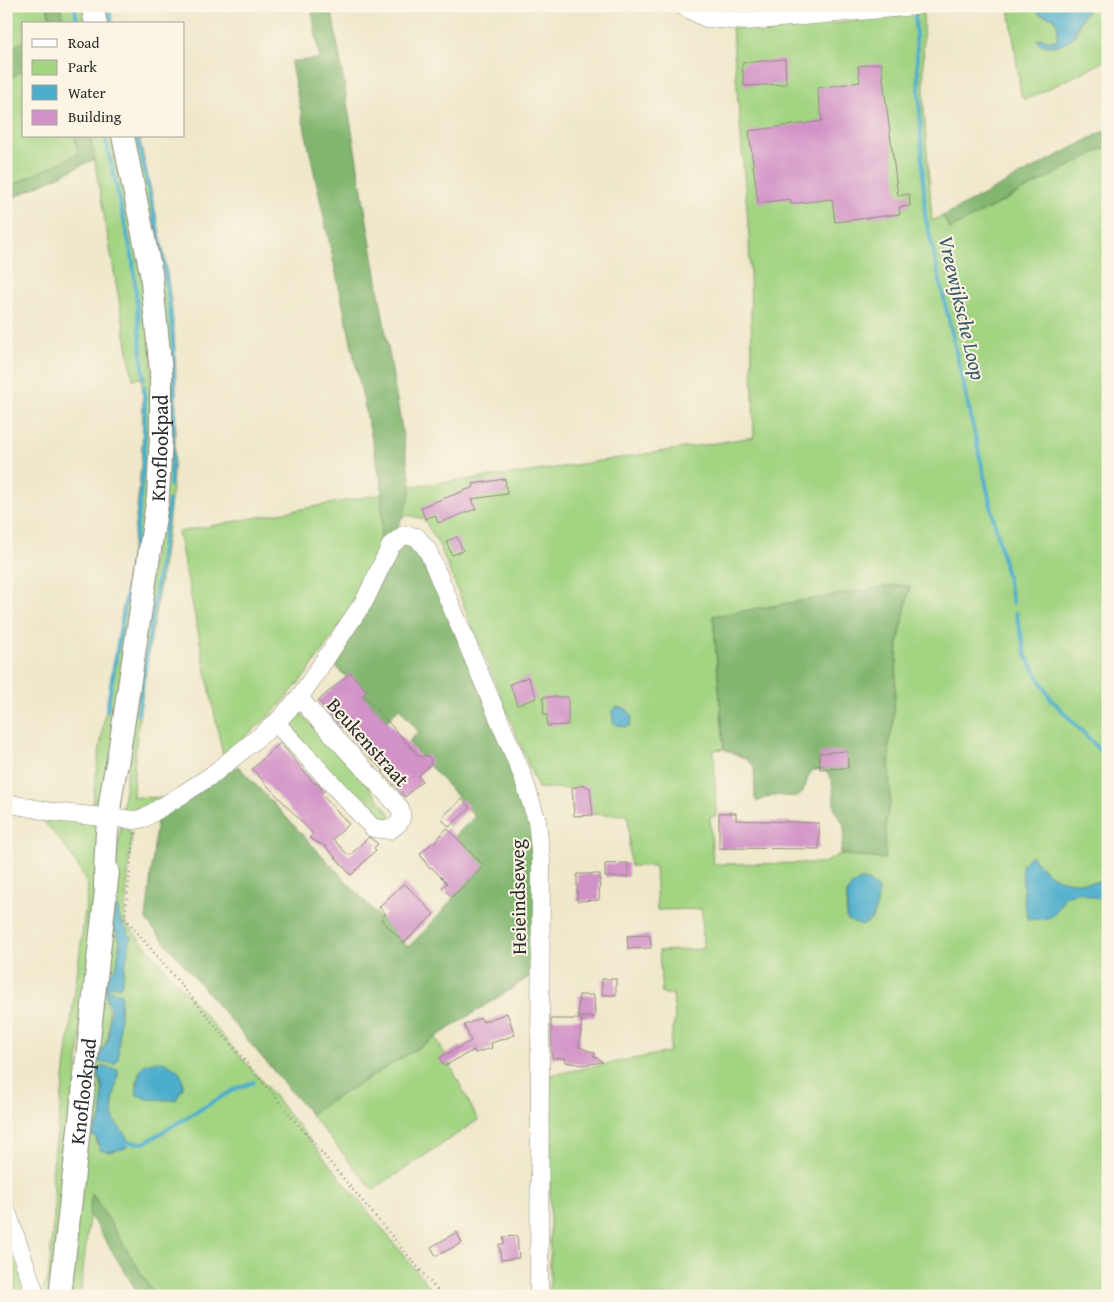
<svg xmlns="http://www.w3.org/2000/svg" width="1114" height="1302" viewBox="0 0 1114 1302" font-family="'Gentium Book Plus',serif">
	<rect width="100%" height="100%" fill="#fcf5e5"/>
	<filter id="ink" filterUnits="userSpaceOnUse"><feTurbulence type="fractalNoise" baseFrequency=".02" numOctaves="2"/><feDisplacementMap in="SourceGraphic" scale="10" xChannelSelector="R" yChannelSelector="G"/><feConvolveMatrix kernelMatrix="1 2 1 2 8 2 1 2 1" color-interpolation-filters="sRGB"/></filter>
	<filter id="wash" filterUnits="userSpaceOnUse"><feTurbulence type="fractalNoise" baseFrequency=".0096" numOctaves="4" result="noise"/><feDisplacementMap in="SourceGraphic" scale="20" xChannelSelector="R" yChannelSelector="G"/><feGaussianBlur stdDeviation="1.12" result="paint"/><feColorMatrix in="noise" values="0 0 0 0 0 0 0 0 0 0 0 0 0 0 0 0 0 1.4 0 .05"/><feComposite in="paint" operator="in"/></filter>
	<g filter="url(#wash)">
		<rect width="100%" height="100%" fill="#efe8cb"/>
		<g fill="#a3d482" stroke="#678056" fill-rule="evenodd">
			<polygon points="6,6 47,6 51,24 24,24 24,41 6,51"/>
			<polygon points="60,6 84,6 88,24 64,24"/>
			<path d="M1009 6H1047L1042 8 1045 15 1054 18 1058 26V40L1049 41 1041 38 1040 44C1051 48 1070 45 1076 33 1080 25 1080 17 1087 12L1085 6H1108V60L1025 100 1021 95Z"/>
			<path d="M923 12 924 109 932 221 943 216 950 229 1108 146V1296H550V1075L669 1052 675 1016 673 994H662L659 951 703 949 702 909 657 910 655 866H630L628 815 585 814 587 789 538 788 440 547 424 519 408 515 400 520 411 486 517 474 754 437 749 236 732 28 840 23ZM896 585 910 586 898 644 893 725 889 742 890 804 886 820 885 859 840 854 824 863 713 864 710 817 716 816 714 750 724 749 713 616ZM847 892 875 913 872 920 846 918Z"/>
			<polygon points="24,70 24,136 75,136 78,154 6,188 6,80"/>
			<path d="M90 136H115L133 211 152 344 151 475 105 813 92 811C106 669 149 520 142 378L133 379Z"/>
			<path d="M129 136H139C153 200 169 265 174 330 178 395 176 462 168 527 157 617 135 706 133 797L168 798 148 810 122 813 167 441Z"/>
			<polygon points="382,494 382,524 374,575 308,672 273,713 223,756 178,532"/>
			<polygon points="294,707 361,777 391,815 382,830 282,722"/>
			<path d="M36 813 103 821 54 1296 39 1295 46 1284 49 1273 55 1203 52 1173 88 887C77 858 56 835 36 813Z"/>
			<path d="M121 825 132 833 124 921 265 1085 437 1296H155L92 1194 80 1296H67L109 906ZM119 916 131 938 121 986H109L106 988 121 994 115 1064 104 1062 99 1055C125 1019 90 995 117 966L120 940 114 929ZM145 1064 172 1100 147 1099 136 1087 139 1073ZM118 1070C118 1086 108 1106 115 1121 118 1127 124 1132 127 1137L97 1145 96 1137 93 1136C94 1128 98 1125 101 1117 105 1106 103 1086 98 1076Z"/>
			<polygon points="436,1037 478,1120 373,1190 310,1114"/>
			<polygon points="6,1220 32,1296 16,1296 6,1274"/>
		</g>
		<g fill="#82b670" stroke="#56704e">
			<polygon points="47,6 60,6 64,24 51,24"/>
			<path d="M311 6H331L411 484C412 506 384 554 374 575L382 524V486L291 65 292 61 320 59Z"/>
			<polygon points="24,41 24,70 6,80 6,51"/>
			<polygon points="1108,129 1108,146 950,229 943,216"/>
			<polygon points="75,136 90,136 95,159 6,201 6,188 78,154"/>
			<path d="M405 542 419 544 536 822 537 972 436 1037 310 1114 146 920 157 817 238 766 408 947C428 928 451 904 465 880L450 841 475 816 408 742 419 732 399 708 387 721 331 661Z"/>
			<path d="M896 585 910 586 898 644 893 725 889 742 890 804 886 820 885 859 840 854C844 838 849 824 835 812 832 796 838 762 811 771 806 780 806 791 798 797L772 795 757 802 755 799 754 766 746 759 724 749 713 616Z"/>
			<polygon points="92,1193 99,1204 155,1296 140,1296 89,1214"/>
		</g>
		<g fill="#4daecc" stroke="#3c6c7c">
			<path d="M1047 6H1085L1087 12C1073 22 1081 45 1051 46 1045 46 1041 46 1037 40L1041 38 1049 41 1057 40 1058 26 1054 18 1039 14 1038 11Z"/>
			<polygon points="616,707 627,709 632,717 630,726 623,727 613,723 612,711"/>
			<path d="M1031 855C1054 887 1072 882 1108 882V894L1101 900 1080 892 1065 896C1054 917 1053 921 1028 919L1024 903 1022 865Z"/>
			<path d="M861 880 868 881 878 889C879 908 870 939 846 918 850 902 841 888 861 880Z"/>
			<polygon points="118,907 120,920 131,937 121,986 109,986 106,988 121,994 118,1059 115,1064 99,1062 98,1059 109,1037 110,1011 105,988 109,974 117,966 120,940 112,925 114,909"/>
			<path d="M158 1061C173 1064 184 1071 183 1088L176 1100 146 1099 136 1094 141 1068 145 1064Z"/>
			<path d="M101 1066 118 1070C118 1086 108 1105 115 1121 119 1130 133 1137 126 1148L109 1152 100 1150 96 1137 91 1136 102 1116V1085L97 1070Z"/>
		</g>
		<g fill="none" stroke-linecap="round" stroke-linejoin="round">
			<g stroke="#4daecc" stroke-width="4">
				<polyline points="74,6 78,24"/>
				<polyline points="108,6 112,24"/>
				<polyline points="915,15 925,215 1013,603"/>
				<polyline points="105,136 133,261 144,379"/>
				<path d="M137 136C151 200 167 265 172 330 176 382 174 434 170 485"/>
				<polyline points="1016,613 1026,656 1051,699 1108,759"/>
				<path d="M107 711C123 604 150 494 144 386"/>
				<polyline points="138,715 169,500"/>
				<polyline points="128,1142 144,1143 235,1089 254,1082"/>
			</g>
		</g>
		<g id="blocks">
			<g fill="#d192c7">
				<polygon points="785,59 786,84 744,86 742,63"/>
				<polygon points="881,63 898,196 909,194 910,206 899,207 900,214 835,222 832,199 791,204 790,199 758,203 749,131 822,121 817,88 860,82 858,66"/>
				<polygon points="505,479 507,494 472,499 476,509 438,523 435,515 425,519 421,507 474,487 473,484"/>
				<polygon points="457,537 463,551 452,555 446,541"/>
				<polygon points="350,673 367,691 363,695 409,745 420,757 427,755 431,760 430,765 418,776 422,781 405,797 382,772 384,771 356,744 359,742 344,724 341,728 318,701"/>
				<polygon points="528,677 537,698 517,705 510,684"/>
				<polygon points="543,697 568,697 568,725 547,726 547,715 544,715"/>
				<polygon points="280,743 315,784 316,782 324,791 321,794 349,824 333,839 349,856 369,837 378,844 374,848 376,850 351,875 326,847 309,838 313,834 252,769"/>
				<polygon points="847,751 848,768 820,769 819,753"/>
				<polygon points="583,785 590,788 593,815 574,816 572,788"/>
				<polygon points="462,799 470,808 449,827 441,818"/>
				<polygon points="719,813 736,813 736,820 819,823 819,849 719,848"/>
				<polygon points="447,828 484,866 452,897 442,887 447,883 431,867 429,868 420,854 432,843 433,844"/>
				<polygon points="628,863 628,877 605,877 605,864"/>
				<polygon points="577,874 600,874 599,900 577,901"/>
				<polygon points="404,883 434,914 404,943 381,919 386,914 379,907"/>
				<polygon points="650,935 651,948 628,949 627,936"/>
				<rect x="602" y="979" width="14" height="16"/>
				<polygon points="579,995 594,995 595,1017 578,1017"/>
				<polygon points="507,1013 515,1035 491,1043 492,1048 475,1053 474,1050 444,1066 439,1058 471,1041 464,1025 481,1018 483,1022"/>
				<polygon points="551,1019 582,1019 579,1047 595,1053 594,1056 603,1062 583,1065 565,1062 566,1058 552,1058"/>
				<polygon points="457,1232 462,1243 436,1256 431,1247"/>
				<polygon points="517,1236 519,1258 501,1260 499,1244 504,1244 503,1237"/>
			</g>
		</g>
	</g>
	<g filter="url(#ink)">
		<use href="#blocks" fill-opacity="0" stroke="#8d8a7b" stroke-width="1"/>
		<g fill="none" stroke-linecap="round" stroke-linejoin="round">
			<defs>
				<g id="minor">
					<polyline points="683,6 706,18 747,21 915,6"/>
					<path d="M276 723 373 828 390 830C399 824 404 820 400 808L299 698"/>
					<polyline points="6,803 52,812 135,820 144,818 183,794 212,775 276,723 299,698 365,600 391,545 404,535 417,537 428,551 522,774 537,821 541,860 539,1296"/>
					<polyline points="6,1209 36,1296"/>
				</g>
				<g id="major">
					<polyline points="92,6 96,24"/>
					<path id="s1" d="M105 886C105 842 108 802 118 759L158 497 161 435V372L151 273 123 136"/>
					<path id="s2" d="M60 1296 108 872"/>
				</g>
			</defs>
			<use href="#minor" stroke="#8d8a7b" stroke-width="19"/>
			<use href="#major" stroke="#8d8a7b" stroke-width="24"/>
			<polyline stroke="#8d8a7b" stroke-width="2.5" stroke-dasharray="1 4" stroke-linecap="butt" points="134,833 125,918 442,1296"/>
			<use href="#minor" stroke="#fff" stroke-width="18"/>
			<use href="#major" stroke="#fff" stroke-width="22"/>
		</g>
	</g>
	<g text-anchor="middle" stroke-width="4" stroke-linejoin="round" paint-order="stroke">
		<g font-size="20" fill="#2b2b2b" stroke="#fcf5e5">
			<text dy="7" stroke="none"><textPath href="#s1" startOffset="442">Knoflookpad</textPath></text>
			<text transform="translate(368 742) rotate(48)" y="7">Beukenstraat</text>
			<text transform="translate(518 897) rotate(-91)" y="7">Heieindseweg</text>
			<text dy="7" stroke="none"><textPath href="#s2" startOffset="206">Knoflookpad</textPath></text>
		</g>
		<g font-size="21" font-style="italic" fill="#375963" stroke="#fcf5e5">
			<text transform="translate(962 308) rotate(77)" y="7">Vreewijksche Loop</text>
		</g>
	</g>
	<rect width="1114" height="1302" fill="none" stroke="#fcf5e5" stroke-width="25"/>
	<rect x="22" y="22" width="162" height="115" fill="#fcf5e5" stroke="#a8a49b"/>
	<rect x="32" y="39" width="25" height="8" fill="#ffffff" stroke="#a8a49b"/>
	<text x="68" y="48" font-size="15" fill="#2b2b2b">Road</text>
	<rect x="32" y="60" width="25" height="15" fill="#a3d482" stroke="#a8a49b"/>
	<text x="68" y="72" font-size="15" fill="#2b2b2b">Park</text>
	<rect x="32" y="85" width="25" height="15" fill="#4daecc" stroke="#a8a49b"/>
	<text x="68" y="98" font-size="15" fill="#2b2b2b">Water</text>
	<rect x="32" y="110" width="25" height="15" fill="#d192c7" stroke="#a8a49b"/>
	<text x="68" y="122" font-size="15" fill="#2b2b2b">Building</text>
</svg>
